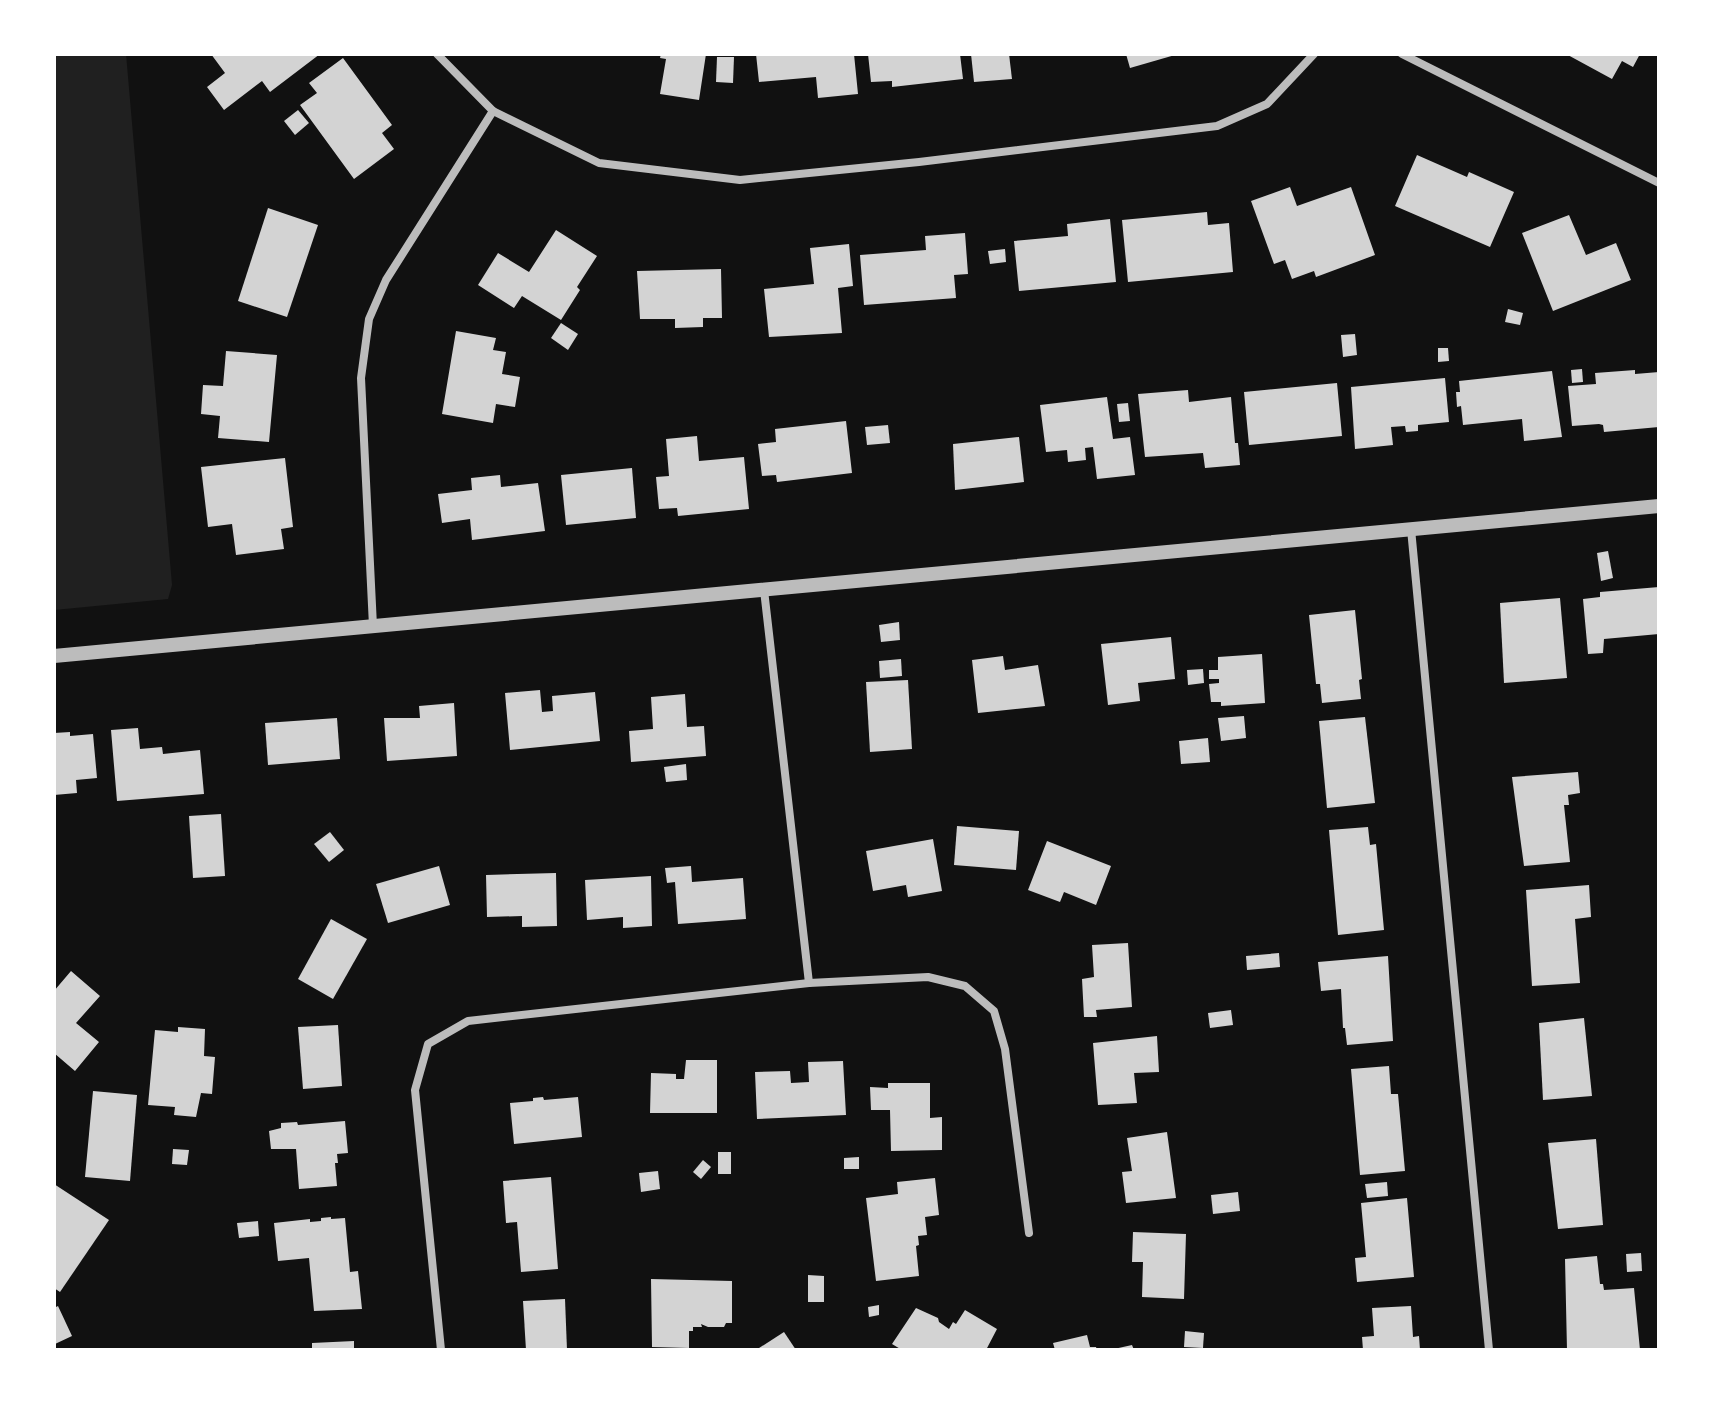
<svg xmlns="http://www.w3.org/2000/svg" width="1713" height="1404" viewBox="0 0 1713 1404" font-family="Mulish,sans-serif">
	<rect width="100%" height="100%" fill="#111"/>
	<polygon fill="#202020" points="54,54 126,54 172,585 168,599 54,610"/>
	<g fill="#d3d3d3">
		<polygon points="211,54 320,54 270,92 262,81 224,110 207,87 225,73"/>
		<polygon points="661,54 706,54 699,100 660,94 666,59 660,58"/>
		<polygon points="756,54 854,54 858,94 818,98 816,77 759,82"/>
		<polygon points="868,54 960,54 963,79 892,87 892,81 871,82"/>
		<polygon points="971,54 1009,54 1012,79 974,82"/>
		<polygon points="1126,54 1175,54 1175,55 1130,68"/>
		<polygon points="1566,54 1640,54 1633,67 1622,61 1612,79"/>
		<polygon points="717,57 734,57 733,83 716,82"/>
		<polygon points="343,58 392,125 382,133 394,149 354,179 300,105 317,93 309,83"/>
		<polygon points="298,110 309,123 295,135 284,121"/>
		<polygon points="1417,155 1467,177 1469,172 1514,192 1490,247 1395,206"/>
		<polygon points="1290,187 1297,206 1351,187 1375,255 1316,277 1314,271 1292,279 1285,260 1274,264 1251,201"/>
		<polygon points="268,208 318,225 287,317 238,301"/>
		<polygon points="1207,212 1208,225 1229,223 1233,272 1128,282 1122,220"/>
		<polygon points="1569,215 1586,255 1616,243 1631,280 1553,311 1522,233"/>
		<polygon points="1110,219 1116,282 1019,291 1014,241 1068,236 1067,224"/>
		<polygon points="556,230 597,256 577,287 580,290 561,320 522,296 514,308 478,285 498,253 529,272"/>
		<polygon points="965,233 968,274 954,275 956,298 864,305 860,255 926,250 925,236"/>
		<polygon points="849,244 853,286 838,288 842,333 769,337 764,289 814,284 810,248"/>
		<polygon points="1005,249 1006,262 990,264 988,251"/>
		<polygon points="721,269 722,318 703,318 703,327 675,328 675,319 640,319 637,271"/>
		<polygon points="1508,309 1523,313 1520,325 1505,322"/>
		<polygon points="561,323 578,334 568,350 551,338"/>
		<polygon points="456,331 496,338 493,350 506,352 502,374 520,377 515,407 496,404 493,423 442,414"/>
		<polygon points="1355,334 1357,355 1343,357 1341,335"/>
		<polygon points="1438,348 1448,348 1449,361 1438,362"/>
		<polygon points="226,351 277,355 269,442 218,438 220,416 201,414 203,385 223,386"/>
		<polygon points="1582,369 1583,382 1572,383 1571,370"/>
		<polygon points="1635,370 1635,374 1659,372 1659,427 1604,432 1603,425 1599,424 1572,426 1568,386 1596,384 1595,373"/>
		<polygon points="1552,371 1562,437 1524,441 1522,419 1463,425 1461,406 1457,407 1456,392 1460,392 1459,381"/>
		<polygon points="1445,378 1449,422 1418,425 1418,431 1406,432 1405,426 1391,427 1393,445 1355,449 1351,387"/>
		<polygon points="1337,383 1342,436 1249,445 1244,392"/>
		<polygon points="1188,390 1189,402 1231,397 1235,443 1238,443 1240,465 1205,468 1203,453 1145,457 1138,394"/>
		<polygon points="1107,397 1113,439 1130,437 1135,475 1097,479 1093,447 1085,448 1086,460 1068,462 1067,450 1046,452 1040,405"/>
		<polygon points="1128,403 1130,421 1119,422 1117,404"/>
		<polygon points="846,421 852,473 777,482 776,475 762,476 758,444 776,442 775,429"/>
		<polygon points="888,425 890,443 867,445 865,427"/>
		<polygon points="697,436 699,461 744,457 749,509 678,516 677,508 659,509 656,477 669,476 666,439"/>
		<polygon points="1019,437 1024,482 955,490 953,444"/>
		<polygon points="285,458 293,527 281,529 284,549 236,555 232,524 208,527 201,467"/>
		<polygon points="632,468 636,518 566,525 561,475"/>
		<polygon points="500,475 501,487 538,483 545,531 472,540 470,519 442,523 438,494 472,490 471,478"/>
		<polygon points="1608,551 1613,578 1601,581 1597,553"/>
		<polygon points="1659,587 1659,634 1604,639 1603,653 1588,654 1583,599 1600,597 1600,592"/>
		<polygon points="1560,598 1567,678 1504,683 1500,603"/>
		<polygon points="1355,610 1362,679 1359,680 1361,699 1322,703 1320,684 1316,684 1309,615"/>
		<polygon points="899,622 900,640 881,642 879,625"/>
		<polygon points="1171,637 1175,679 1138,683 1140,701 1108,705 1101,644"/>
		<polygon points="1262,654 1265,703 1221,706 1221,702 1211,702 1209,684 1219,683 1219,679 1209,679 1209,670 1218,670 1218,657"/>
		<polygon points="1003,656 1005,670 1038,665 1045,706 978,713 972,660"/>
		<polygon points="901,659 902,676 880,678 879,661"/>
		<polygon points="1203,669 1204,683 1188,685 1187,670"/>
		<polygon points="908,680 912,749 870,752 866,682"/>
		<polygon points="540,690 542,712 553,711 552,696 595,692 600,741 510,750 505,693"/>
		<polygon points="685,694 687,727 704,726 706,756 631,762 629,731 653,729 651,697"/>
		<polygon points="454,703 457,756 387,761 384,718 420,718 419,706"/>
		<polygon points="1244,716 1246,738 1221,741 1218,718"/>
		<polygon points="1365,717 1375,803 1327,808 1319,721"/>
		<polygon points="337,718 340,759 268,765 265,723"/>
		<polygon points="138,728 140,749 162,747 163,754 200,750 204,794 117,801 111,730"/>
		<polygon points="70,732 70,736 93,734 97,778 76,780 77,793 54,795 54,733"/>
		<polygon points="1208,738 1210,762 1181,764 1179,741"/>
		<polygon points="686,764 687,780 666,782 664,767"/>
		<polygon points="1578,772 1580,793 1568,795 1569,805 1564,805 1570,862 1524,866 1512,777"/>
		<polygon points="221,814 225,876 193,878 189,816"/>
		<polygon points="957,826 1019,831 1016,870 954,865"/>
		<polygon points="1368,827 1370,845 1376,844 1384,930 1338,935 1329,830"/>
		<polygon points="330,832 344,850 329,862 314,844"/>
		<polygon points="933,839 942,891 908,897 906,885 873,891 866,851"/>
		<polygon points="1047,841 1111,866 1096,905 1064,892 1060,902 1028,890"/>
		<polygon points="439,866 450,905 388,923 376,884"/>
		<polygon points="691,866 692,882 743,878 746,919 678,924 675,882 667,883 665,868"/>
		<polygon points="556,873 557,926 522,927 522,916 487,917 486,875"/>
		<polygon points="651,876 652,926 623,928 623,917 587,920 585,880"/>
		<polygon points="1589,885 1591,917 1575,919 1580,983 1532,986 1526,890"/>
		<polygon points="331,919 367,939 333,999 298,979"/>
		<polygon points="1128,943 1132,1007 1096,1010 1097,1017 1084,1017 1082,979 1094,977 1092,945"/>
		<polygon points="1279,953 1280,967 1247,970 1246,956"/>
		<polygon points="1388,956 1393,1041 1347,1045 1345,1028 1343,1028 1341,989 1321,991 1318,962"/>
		<polygon points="71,971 100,996 76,1023 99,1042 75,1071 54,1053 54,991"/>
		<polygon points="1231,1010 1233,1025 1210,1028 1208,1013"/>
		<polygon points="1584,1018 1592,1096 1543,1100 1539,1023"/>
		<polygon points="338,1025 342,1086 303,1089 298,1027"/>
		<polygon points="178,1027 205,1029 204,1056 215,1057 212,1094 201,1093 196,1117 174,1115 175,1107 148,1105 155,1030 178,1032"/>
		<polygon points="1157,1036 1159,1072 1134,1073 1137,1103 1098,1105 1093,1043"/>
		<polygon points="686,1060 717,1060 717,1113 650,1113 651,1073 676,1074 676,1079 684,1079"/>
		<polygon points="843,1061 846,1115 757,1119 755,1072 790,1071 791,1083 809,1082 808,1062"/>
		<polygon points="1389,1066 1391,1094 1398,1094 1405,1171 1360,1175 1351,1069"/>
		<polygon points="888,1083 930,1083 930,1118 942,1117 942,1150 891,1151 890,1110 871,1110 870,1087 888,1088"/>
		<polygon points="93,1091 137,1095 130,1181 85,1177"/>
		<polygon points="543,1097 544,1100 578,1097 582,1137 514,1144 510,1103 533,1101 533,1098"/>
		<polygon points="345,1121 348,1153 337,1154 338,1163 335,1163 337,1186 299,1189 296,1149 271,1149 269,1131 281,1128 281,1123 297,1122 298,1125"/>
		<polygon points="1167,1132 1176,1198 1126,1203 1122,1172 1132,1171 1127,1138"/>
		<polygon points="1596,1139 1603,1225 1558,1229 1548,1143"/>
		<polygon points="173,1149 189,1150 187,1165 172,1164"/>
		<rect x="718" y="1152" width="13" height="22"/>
		<polygon points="859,1157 859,1169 844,1169 844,1158"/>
		<polygon points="703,1160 711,1167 701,1179 693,1172"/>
		<polygon points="658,1171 660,1189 641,1192 639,1173"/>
		<polygon points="551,1177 558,1269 521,1272 517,1222 506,1223 503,1181"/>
		<polygon points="935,1178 939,1215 925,1217 927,1235 918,1236 919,1245 916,1246 919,1276 876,1281 866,1198 898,1194 897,1182"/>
		<polygon points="1387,1182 1388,1196 1367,1198 1365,1184"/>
		<polygon points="54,1184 109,1220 60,1292 54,1288"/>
		<polygon points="1238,1192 1240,1211 1213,1214 1211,1195"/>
		<polygon points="1407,1198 1414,1277 1357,1282 1355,1258 1366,1257 1361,1203"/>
		<polygon points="331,1217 331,1219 345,1218 350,1272 358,1271 362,1309 314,1311 309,1258 278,1261 274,1223 310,1219 310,1222 321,1221 321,1218"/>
		<polygon points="258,1221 259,1236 239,1238 237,1223"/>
		<polygon points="1133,1232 1186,1234 1184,1299 1142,1297 1143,1262 1132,1262"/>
		<polygon points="1641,1253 1642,1271 1627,1272 1626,1254"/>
		<polygon points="1597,1256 1600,1284 1603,1284 1604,1290 1634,1288 1640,1350 1567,1350 1565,1259"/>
		<polygon points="808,1275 824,1276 824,1302 808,1302"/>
		<polygon points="651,1279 732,1281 732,1323 726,1323 724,1327 708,1327 701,1324 702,1327 693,1327 693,1331 689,1331 689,1348 652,1347"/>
		<polygon points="565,1299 567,1350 526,1350 523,1301"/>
		<polygon points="879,1305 879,1315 869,1317 868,1307"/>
		<polygon points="58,1306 72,1336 55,1344 54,1308"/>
		<polygon points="1411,1306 1413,1337 1419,1336 1420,1350 1363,1350 1362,1337 1374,1336 1372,1308"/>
		<polygon points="916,1308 938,1318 939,1322 949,1329 953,1322 956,1324 965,1310 997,1329 986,1350 902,1350 892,1344"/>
		<polygon points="1185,1331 1204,1333 1203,1348 1184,1347"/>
		<polygon points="784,1332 796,1350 756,1350"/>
		<polygon points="1087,1335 1090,1347 1096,1347 1097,1350 1055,1350 1053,1343"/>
		<polygon points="354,1341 354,1350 312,1350 312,1343"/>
		<polygon points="1132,1345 1134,1350 1114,1350 1114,1349"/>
	</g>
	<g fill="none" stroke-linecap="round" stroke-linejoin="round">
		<g stroke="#bcbcbc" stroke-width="8">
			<polyline points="437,54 493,111 599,163 740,180 919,162 1217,126 1267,104 1314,54"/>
			<polyline points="1402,54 1659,183"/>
			<polyline points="1411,529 1489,1350"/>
			<polyline points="764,590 809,983"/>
			<polyline points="373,626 361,378 369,319 386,280 493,111"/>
			<polyline points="441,1350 415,1090 428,1044 468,1021 809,983 928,977 965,986 994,1011 1005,1049 1029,1233"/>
		</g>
		<polyline stroke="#bcbcbc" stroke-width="14" points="54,656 1659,506"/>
	</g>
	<rect width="1713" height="1404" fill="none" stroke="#ffffff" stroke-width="112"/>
</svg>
